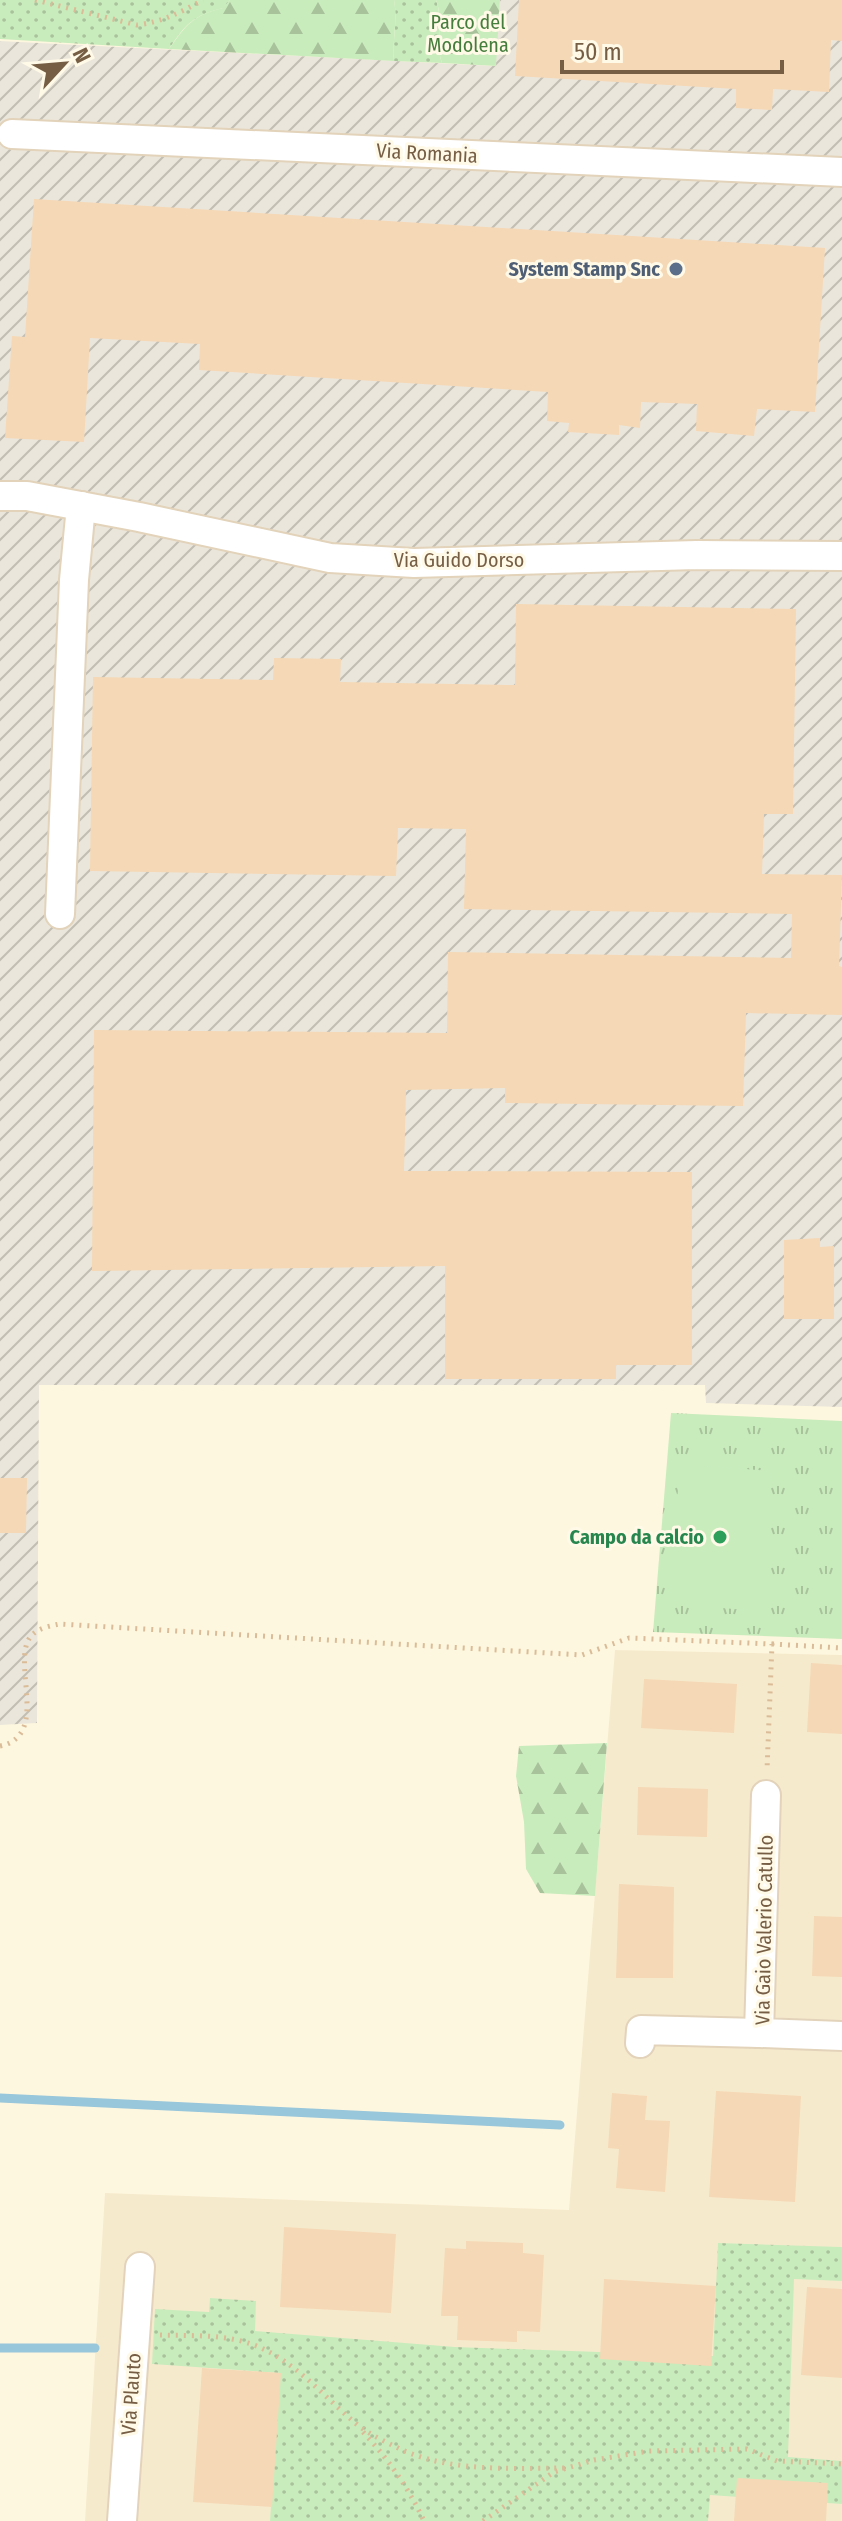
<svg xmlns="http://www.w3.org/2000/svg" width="842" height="2521" viewBox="0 0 842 2521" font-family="'Fira Sans Condensed',sans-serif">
	<defs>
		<pattern id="industrial-furrows" width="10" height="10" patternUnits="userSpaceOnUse" patternTransform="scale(2)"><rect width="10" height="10" fill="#ebe6db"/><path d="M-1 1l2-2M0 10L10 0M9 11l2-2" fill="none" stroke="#c3beb3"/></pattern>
		<pattern id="grass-dots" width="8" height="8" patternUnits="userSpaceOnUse" patternTransform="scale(2)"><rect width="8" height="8" fill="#c9ecbd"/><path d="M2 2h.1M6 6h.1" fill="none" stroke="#a8c29b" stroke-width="1.8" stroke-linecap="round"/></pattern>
		<pattern id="forest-firs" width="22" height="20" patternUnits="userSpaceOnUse" patternTransform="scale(2)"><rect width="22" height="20" fill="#c9ecbd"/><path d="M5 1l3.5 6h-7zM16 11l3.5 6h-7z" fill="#a8c29b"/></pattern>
		<pattern id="park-tufts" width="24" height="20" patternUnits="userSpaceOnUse" patternTransform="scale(2)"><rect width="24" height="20" fill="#c9ecbd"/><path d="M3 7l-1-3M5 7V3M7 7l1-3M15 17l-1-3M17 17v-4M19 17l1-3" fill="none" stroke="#a8c29b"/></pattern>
	</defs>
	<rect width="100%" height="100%" fill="#fef7df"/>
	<polygon fill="#f6eacd" points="615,1650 842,1655 842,2521 85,2521 105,2193 569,2210"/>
	<polygon fill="url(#industrial-furrows)" points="500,0 842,0 842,1407 706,1403 705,1385 39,1385 37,1723 0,1725 0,41 495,66"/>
	<g fill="url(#grass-dots)">
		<path d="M0 0H230L224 8C193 15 185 25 169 49L0 39Z"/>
		<path d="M394 0H436C444 21 435 42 442 63L394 61C392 40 398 21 394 0Z"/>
		<polygon points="718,2243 842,2247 842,2281 794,2279 788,2457 842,2461 842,2504 710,2495 708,2521 270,2521 280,2373 152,2364 155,2309 209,2312 210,2298 256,2301 255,2331 455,2347 713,2356"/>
	</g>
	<g fill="url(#forest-firs)">
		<path d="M230 0H394C398 21 392 40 394 61L169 49C186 25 193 15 223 8Z"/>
		<path d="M436 0H500L496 66 442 63C435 42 444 21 436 0Z"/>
		<polygon points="607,1743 595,1896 540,1893 526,1869 524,1822 516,1776 519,1746"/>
	</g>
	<polygon fill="url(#park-tufts)" points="671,1413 842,1421 842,1639 653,1632"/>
	<polygon fill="#c9ecbd" points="680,1464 771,1471 760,1611 669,1604"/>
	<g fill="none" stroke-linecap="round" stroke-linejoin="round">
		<g stroke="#98c6db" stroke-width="9">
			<polyline points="0,2098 560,2125"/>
			<polyline points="0,2348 95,2348"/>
		</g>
	</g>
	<g fill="#f5d8b5">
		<polygon points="519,0 842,0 842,41 831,40 829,92 773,89 772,110 736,108 736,89 515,76"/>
		<polygon points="34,199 825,248 815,412 757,409 754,436 696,431 697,404 641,402 640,428 619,425 619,435 568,432 569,423 547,421 548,392 199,370 200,344 90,338 84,442 5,438 12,336 25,337"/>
		<polygon points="516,604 796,609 793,814 764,814 762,874 842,875 839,966 842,967 842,1015 746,1013 743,1106 505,1103 505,1088 406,1090 404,1171 692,1172 692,1365 616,1365 616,1379 445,1379 445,1266 92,1271 94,1030 447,1033 448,952 791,958 792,914 464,909 466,829 398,828 396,876 90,871 93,677 273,680 274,658 341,659 340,682 515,685"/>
		<polygon points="820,1238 820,1247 834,1246 834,1319 784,1319 784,1240"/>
		<polygon points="0,1478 27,1478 26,1533 0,1533"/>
		<polygon points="811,1663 842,1665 842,1734 807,1732"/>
		<polygon points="644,1679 737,1684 734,1733 641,1728"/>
		<polygon points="638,1787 708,1789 707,1837 637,1835"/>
		<polygon points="619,1884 674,1887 673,1978 616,1978"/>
		<polygon points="814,1916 842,1917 842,1977 812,1976"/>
		<polygon points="716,2091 801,2096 795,2202 709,2197"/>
		<polygon points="612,2093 647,2096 645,2120 670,2121 665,2192 616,2188 619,2149 608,2148"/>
		<polygon points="284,2227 396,2234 391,2313 280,2307"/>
		<polygon points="466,2241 523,2243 523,2253 544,2255 540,2332 517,2331 517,2342 457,2340 458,2316 441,2316 445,2248 466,2249"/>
		<polygon points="604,2279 716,2286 711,2366 600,2359"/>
		<polygon points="807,2287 842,2289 842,2378 801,2375"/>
		<polygon points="202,2368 281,2373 272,2507 193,2502"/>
		<polygon points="737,2478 828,2483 826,2521 734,2521"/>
	</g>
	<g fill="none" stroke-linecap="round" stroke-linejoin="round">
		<defs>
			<g id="minor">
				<polyline points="12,134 842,172"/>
				<polyline points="0,496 27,496 139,517 330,558 414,563 697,555 842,556"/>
				<polyline points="60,914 74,580 81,506"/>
				<polyline points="766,1795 759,2033 842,2036"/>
				<polyline points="640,2043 641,2030 759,2033"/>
				<polyline points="122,2521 140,2267"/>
			</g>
		</defs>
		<use href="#minor" stroke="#e2d3ba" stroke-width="32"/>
		<g stroke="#dabc98" stroke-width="5" stroke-dasharray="2 6" stroke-linecap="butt">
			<path d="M35 0 137 25C162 22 181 12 203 0"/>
			<polyline points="772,1644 842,1648"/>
			<path d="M0 1746C51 1736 10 1661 31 1636 38 1628 50 1626 59 1624L582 1655 629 1638 772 1644 767 1770"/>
			<path d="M160 2335C190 2336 223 2334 251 2344 292 2358 321 2394 353 2421 366 2433 384 2441 400 2449 452 2473 514 2468 569 2468"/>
			<path d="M363 2432C388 2459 408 2487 424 2521"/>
			<polyline points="483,2521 554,2472 594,2460 649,2451 747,2449 777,2461 842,2464"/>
		</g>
		<use href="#minor" stroke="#fff" stroke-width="28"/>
	</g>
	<circle fill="#5c6f8a" stroke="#fff9e7" stroke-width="3" cx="676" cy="269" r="8"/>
	<circle fill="#2e9e5b" stroke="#fff9e7" stroke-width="3" cx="720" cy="1537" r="8"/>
	<g text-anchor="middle" stroke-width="6" stroke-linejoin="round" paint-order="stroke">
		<g font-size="20" fill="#457d3c" stroke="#fff9e7">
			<text x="468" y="29">Parco del<tspan x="468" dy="23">Modolena</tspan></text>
		</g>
		<g font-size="20" fill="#765e45" stroke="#fff9e7">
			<text transform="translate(427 153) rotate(3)" y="7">Via Romania</text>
			<text x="459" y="567">Via Guido Dorso</text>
			<text transform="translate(764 1930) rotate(-89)" y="7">Via Gaio Valerio Catullo</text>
			<text transform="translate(131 2394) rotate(-86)" y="7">Via Plauto</text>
		</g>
		<g font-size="20" font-weight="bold" fill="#4e5e75" stroke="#fff9e7" text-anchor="end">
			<text x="660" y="276">System Stamp Snc</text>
		</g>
		<g font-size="20" font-weight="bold" fill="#27864d" stroke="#fff9e7" text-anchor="end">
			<text x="704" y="1544">Campo da calcio</text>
		</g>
	</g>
	<g transform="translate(64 64) rotate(64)" stroke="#fff9e7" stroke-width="6" paint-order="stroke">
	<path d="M0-6L14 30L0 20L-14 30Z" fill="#765e45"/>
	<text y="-12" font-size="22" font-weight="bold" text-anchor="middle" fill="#765e45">N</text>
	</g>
	<path d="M562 60v12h220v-12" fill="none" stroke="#765e45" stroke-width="4"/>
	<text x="574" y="60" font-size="24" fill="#765e45" stroke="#fff9e7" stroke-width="6" paint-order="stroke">50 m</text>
</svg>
